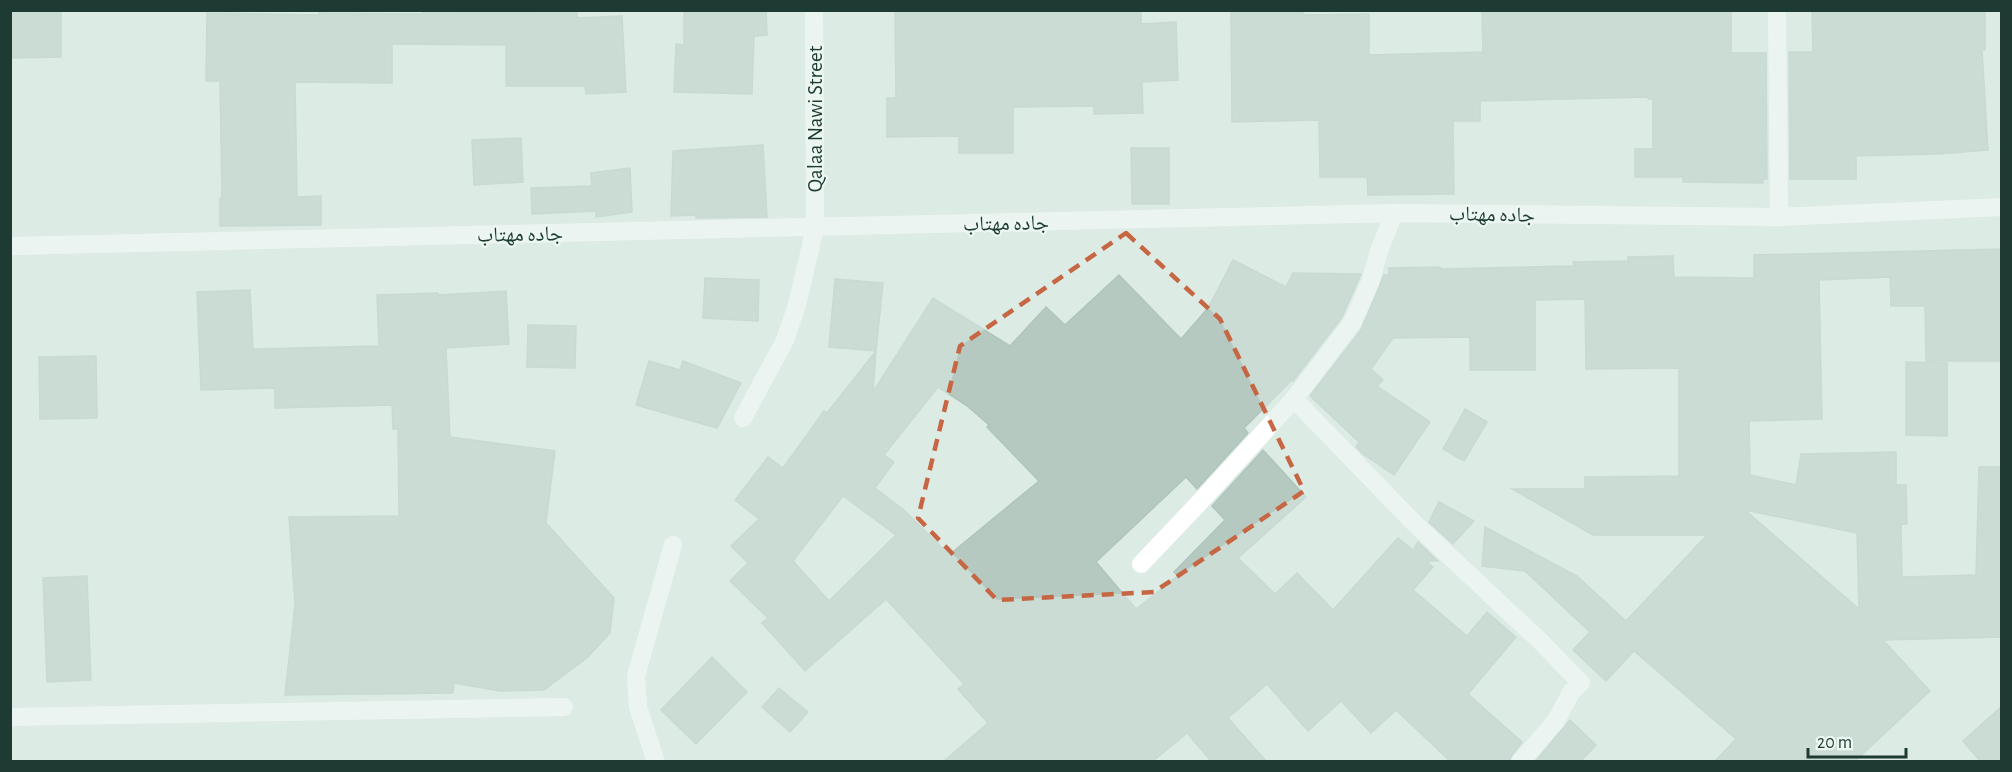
<svg xmlns="http://www.w3.org/2000/svg" width="2012" height="772" viewBox="0 0 2012 772" font-family="'Alegreya Sans','Noto Naskh Arabic',sans-serif">
	<rect width="100%" height="100%" fill="#ddebe5"/>
	<g fill="#b5c9c0" stroke="#afc5bc" stroke-width="1.5" fill-rule="evenodd">
		<polygon points="10,10 61,10 61,57 10,58"/>
		<polygon points="529,10 577,10 577,18 622,16 626,92 586,94 585,86 506,86 506,45 392,44 392,83 295,82 297,197 321,196 321,225 220,226 220,198 222,198 220,81 206,81 207,13 319,15 319,13 422,14 422,11 529,12"/>
		<polygon points="684,10 766,10 767,35 754,36 752,94 674,92 676,44 684,45"/>
		<polygon points="895,10 1141,10 1141,24 1176,22 1178,80 1142,82 1143,113 1094,114 1094,106 1013,107 1013,153 959,153 959,136 887,137 887,98 896,98"/>
		<polygon points="1231,10 1303,10 1303,15 1369,14 1369,55 1483,52 1482,10 1731,10 1731,53 1766,53 1767,179 1763,179 1763,183 1683,182 1683,177 1635,177 1635,149 1653,149 1653,99 1648,99 1648,97 1480,101 1480,121 1453,121 1454,194 1368,195 1367,177 1320,177 1319,120 1232,122"/>
		<polygon points="1812,10 1985,10 1985,50 1982,50 1988,150 1938,154 1856,156 1856,179 1790,179 1789,52 1813,52"/>
		<polygon points="521,138 523,182 474,185 472,140"/>
		<polygon points="763,145 767,217 696,218 696,215 671,216 673,151"/>
		<polygon points="1131,148 1169,148 1169,204 1132,204"/>
		<polygon points="630,168 632,212 596,217 596,211 532,214 531,188 592,186 591,173"/>
		<path d="M2001 249V361H1926L1925 306H1891L1890 277 1819 280 1822 419 1749 421 1750 475 1796 485 1801 454 1896 452V485H1906L1907 524H1901L1902 577 1976 575 1979 467H2001V637L1883 640 1930 691 1854 762H1714L1736 739 1634 651 1606 681 1573 650 1590 632 1525 571 1482 566 1485 527 1577 576 1626 621 1707 535H1593L1512 489H1585V477L1679 476V368L1586 369 1585 299 1535 300V370H1470V337L1393 338 1371 369 1383 380 1377 386 1430 422 1394 475 1363 454 1356 447 1359 442 1310 396 1361 330 1384 275H1389V268L1440 267V269L1574 266 1573 262 1628 261V257L1673 256 1674 277 1754 278V255ZM1745 510 1857 533 1859 609Z"/>
		<path d="M1233 260 1286 287 1293 273 1361 274 1342 317 1293 381 1292 380 1244 428 1248 433 1197 489 1186 477 1096 562 1136 609 1178 576 1174 572 1225 520 1212 506 1263 450 1306 497 1238 558 1275 594 1297 573 1333 610 1398 538 1413 550 1418 542 1438 561H1426L1433 567 1413 590 1467 636 1487 612 1516 637 1468 694 1522 742 1512 755 1509 762H1451L1396 710 1371 733 1341 701 1308 731 1267 684 1228 718 1267 762H1212L1187 733 1152 762H943L988 723 958 689 964 684 886 599 805 671 762 623 768 618 730 581 748 563 731 546 759 519 735 500 768 457 783 468 824 411 827 413 876 351 873 392 933 298 1010 346 1046 307 1065 325 1119 275 1181 339 1208 308ZM938 387 966 405 989 425 987 427 1039 481 949 555 904 510 875 488 894 462 884 455ZM843 496 896 535 829 601 793 561Z"/>
		<polygon points="705,278 759,280 758,321 703,318"/>
		<polygon points="835,279 883,283 876,351 829,347"/>
		<polygon points="250,290 253,349 379,346 377,295 438,293 438,295 506,291 509,344 446,348 450,437 555,451 546,523 614,598 610,633 588,657 544,690 500,691 454,683 453,693 285,695 295,604 289,517 399,516 398,429 393,429 392,405 275,408 275,388 201,390 197,292"/>
		<polygon points="528,325 576,326 575,368 527,367"/>
		<polygon points="96,356 97,418 40,419 39,357"/>
		<polygon points="649,361 680,370 683,361 741,383 717,428 636,405"/>
		<polygon points="1906,362 1947,363 1947,436 1906,435"/>
		<polygon points="1465,409 1487,422 1464,461 1443,449"/>
		<polygon points="1439,502 1474,521 1453,544 1429,522"/>
		<polygon points="87,576 91,680 47,682 43,578"/>
		<polygon points="712,657 747,692 696,744 661,710"/>
		<polygon points="779,688 808,712 790,732 762,707"/>
		<polygon points="2001,707 2001,762 1981,762 1963,741"/>
		<polygon points="1570,720 1596,745 1580,762 1535,762"/>
	</g>
	<g fill="none" stroke-linecap="round" stroke-linejoin="round">
		<g stroke="#fff" stroke-width="18">
			<polyline points="1777,10 1779,217"/>
			<polyline points="10,246 1394,213 1779,217 2002,207"/>
			<polyline points="1294,399 1414,523 1539,640 1581,683 1572,691 1555,722 1520,762"/>
			<polyline points="743,418 785,340 797,305 815,228 814,10"/>
			<polyline points="1141,564 1198,504 1294,399 1352,323 1370,283 1379,251 1394,213"/>
			<polyline points="10,717 564,707"/>
			<polyline points="656,762 638,707 636,676 673,545"/>
		</g>
	</g>
	<path d="M0 0H2012V772H0ZM1126 233 1220 319 1304 491 1154 592 997 600 918 518 960 346Z" fill="#ddebe5" fill-opacity=".55" fill-rule="evenodd"/>
	<path fill="none" stroke="#c66642" stroke-width="4.5" stroke-dasharray="12 8" stroke-linejoin="round" d="M1126 233 1220 319 1304 491 1154 592 997 600 918 518 960 346Z"/>
	<g text-anchor="middle" stroke-width="4.5" stroke-linejoin="round" paint-order="stroke">
		<g font-size="21" fill="#1d3b33" stroke="#edf7f2">
			<text transform="translate(815 119) rotate(-90)" y="7">Qalaa Nawi Street</text>
			<text transform="translate(1492 214) rotate(1)" y="7">جاده مهتاب</text>
			<text transform="translate(1006 223) rotate(-1)" y="7">جاده مهتاب</text>
			<text transform="translate(520 234) rotate(-1)" y="7">جاده مهتاب</text>
		</g>
	</g>
	<rect width="2012" height="772" fill="none" stroke="#1d3b33" stroke-width="24"/>
	<path d="M1808 748v9h98v-9" fill="none" stroke="#1d3b33" stroke-width="3"/>
	<text x="1817" y="748" font-size="18" fill="#1d3b33" stroke="#edf7f2" stroke-width="4.5" paint-order="stroke">20 m</text>
</svg>
